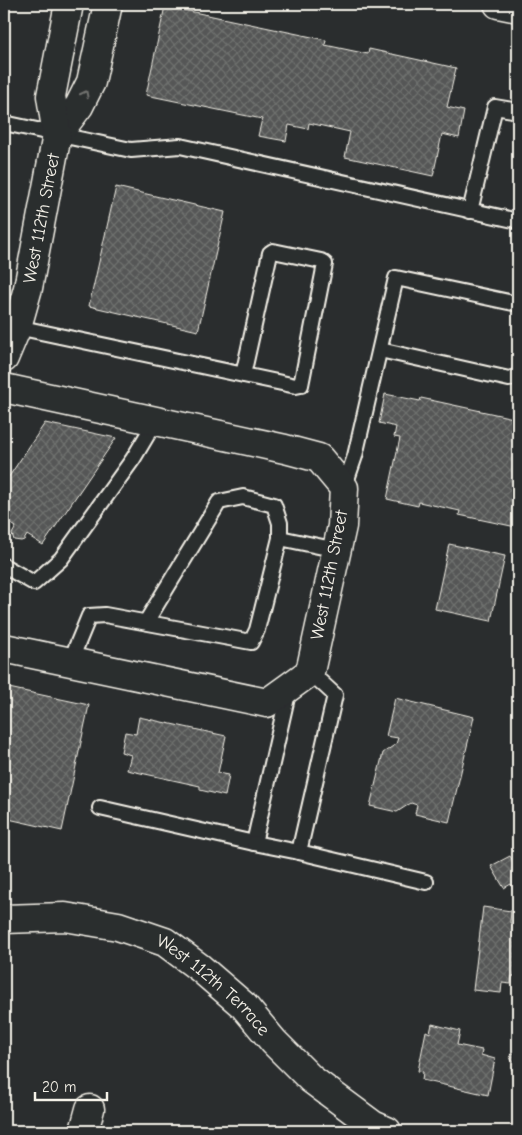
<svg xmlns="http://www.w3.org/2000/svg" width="522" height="1135" viewBox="0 0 522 1135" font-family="'Comic Neue',sans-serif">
	<defs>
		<pattern id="building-cross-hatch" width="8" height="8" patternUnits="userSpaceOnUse" patternTransform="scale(1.25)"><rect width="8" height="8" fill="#555756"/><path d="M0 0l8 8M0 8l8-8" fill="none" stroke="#6e706e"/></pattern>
	</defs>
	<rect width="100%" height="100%" fill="#2a2d2e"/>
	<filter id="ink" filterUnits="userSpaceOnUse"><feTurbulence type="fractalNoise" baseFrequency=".02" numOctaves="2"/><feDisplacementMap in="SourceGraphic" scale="10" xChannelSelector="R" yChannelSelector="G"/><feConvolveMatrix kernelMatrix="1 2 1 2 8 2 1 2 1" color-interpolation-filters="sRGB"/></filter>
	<g filter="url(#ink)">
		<g fill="url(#building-cross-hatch)" stroke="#f4f1e8">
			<polygon points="165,6 326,40 325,45 368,54 369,49 456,68 447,107 464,111 459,138 442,134 433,176 345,157 350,132 309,123 308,129 289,125 286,141 258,136 262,119 146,95"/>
			<polygon points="116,187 225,212 198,331 89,306"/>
			<polygon points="385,394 420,401 421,398 518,419 518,515 516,527 459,515 460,511 419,502 418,506 387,499 400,438 394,437 396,427 379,423"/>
			<polygon points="45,423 116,438 43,545 27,535 24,540 21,541 14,540 12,534 16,527 4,519 4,484"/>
			<polygon points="449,544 505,556 491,621 435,609"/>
			<polygon points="4,687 89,705 62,831 4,818"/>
			<polygon points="395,698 474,717 449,822 415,814 417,805 411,803 397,812 370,806 383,753 396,744 398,738 386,736"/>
			<polygon points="139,717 226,736 218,773 229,775 225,796 200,790 200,786 127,770 131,755 121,752 125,732 136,734"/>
			<polygon points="510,856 513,861 518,858 518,897 511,884 504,888 491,866"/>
			<polygon points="483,907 511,911 510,923 518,924 518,976 512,976 511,984 502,983 501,993 473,990"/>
			<polygon points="432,1024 460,1031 457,1045 482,1050 481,1055 495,1059 488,1095 422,1080 423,1072 418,1071 426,1031 430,1033"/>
			<polygon points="518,1049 518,1077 511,1069 516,1065 509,1057"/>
		</g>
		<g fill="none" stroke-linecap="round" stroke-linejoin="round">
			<defs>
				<g id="service">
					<polyline points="4,123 131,150 180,146 518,221"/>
					<polyline points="470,211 495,107 518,111"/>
					<polyline points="17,327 296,386 301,385 325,264 321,261 273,251 270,253 243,375"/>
					<polyline points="380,350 509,379 518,376"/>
					<polyline points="344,488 355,456 396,278 518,304"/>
					<polyline points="4,566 34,583 61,559 133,459 155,422"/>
					<polyline points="146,622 219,502 243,497 274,505 280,523 280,538"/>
					<polyline points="70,662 89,616 105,615 251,642 257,630 280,538 337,550"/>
					<polyline points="310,672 335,695 299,852 426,882"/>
					<polyline points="100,808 254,843 289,689"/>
					<polyline points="254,843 299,852"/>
				</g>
				<g id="minor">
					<polyline points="57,135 79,106 91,82 108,4"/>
					<path id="s1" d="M4 358 17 327 28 288 57 135 51 96 69 4"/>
					<polyline points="4,388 285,449 319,458 344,488 342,526 310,672 267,703 4,648"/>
					<path id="s2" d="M4 919 65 917 118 926 165 942 200 968 244 1006 274 1042 311 1079 373 1125 387 1131"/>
					<polyline points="84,1131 90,1109"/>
				</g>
				<polyline id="secondary" points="498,4 518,8"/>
			</defs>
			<use href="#service" stroke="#f4f1e8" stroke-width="18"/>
			<use href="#minor" stroke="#f4f1e8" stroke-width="31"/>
			<use href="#secondary" stroke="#f4f1e8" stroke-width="31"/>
			<use href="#service" stroke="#2a2d2e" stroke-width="14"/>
			<use href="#minor" stroke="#2a2d2e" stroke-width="28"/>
			<use href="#secondary" stroke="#2a2d2e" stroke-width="28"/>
		</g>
		<defs><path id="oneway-chevron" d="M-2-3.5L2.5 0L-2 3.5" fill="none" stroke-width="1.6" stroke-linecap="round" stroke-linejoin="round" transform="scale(1.25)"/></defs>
		<use stroke="#71726f" href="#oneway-chevron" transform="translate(85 94) rotate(-63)"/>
	</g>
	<g text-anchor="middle" stroke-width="4.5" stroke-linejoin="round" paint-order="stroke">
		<g font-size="18" fill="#f4f1e8" stroke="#2a2d2e">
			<text dy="6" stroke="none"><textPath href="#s1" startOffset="145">West 112th Street</textPath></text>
			<text transform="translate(329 575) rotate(-79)" y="6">West 112th Street</text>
			<text dy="6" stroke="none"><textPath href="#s2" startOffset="229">West 112th Terrace</textPath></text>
		</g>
	</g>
	<rect width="522" height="1135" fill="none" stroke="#2a2d2e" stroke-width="20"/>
	<rect x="10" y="10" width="502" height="1115" fill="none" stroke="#f4f1e8" stroke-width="2" filter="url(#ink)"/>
	<path d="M35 1092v8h72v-8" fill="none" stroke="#f4f1e8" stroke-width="2.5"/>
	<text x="42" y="1092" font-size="15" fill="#f4f1e8" stroke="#2a2d2e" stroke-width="4" paint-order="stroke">20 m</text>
</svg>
